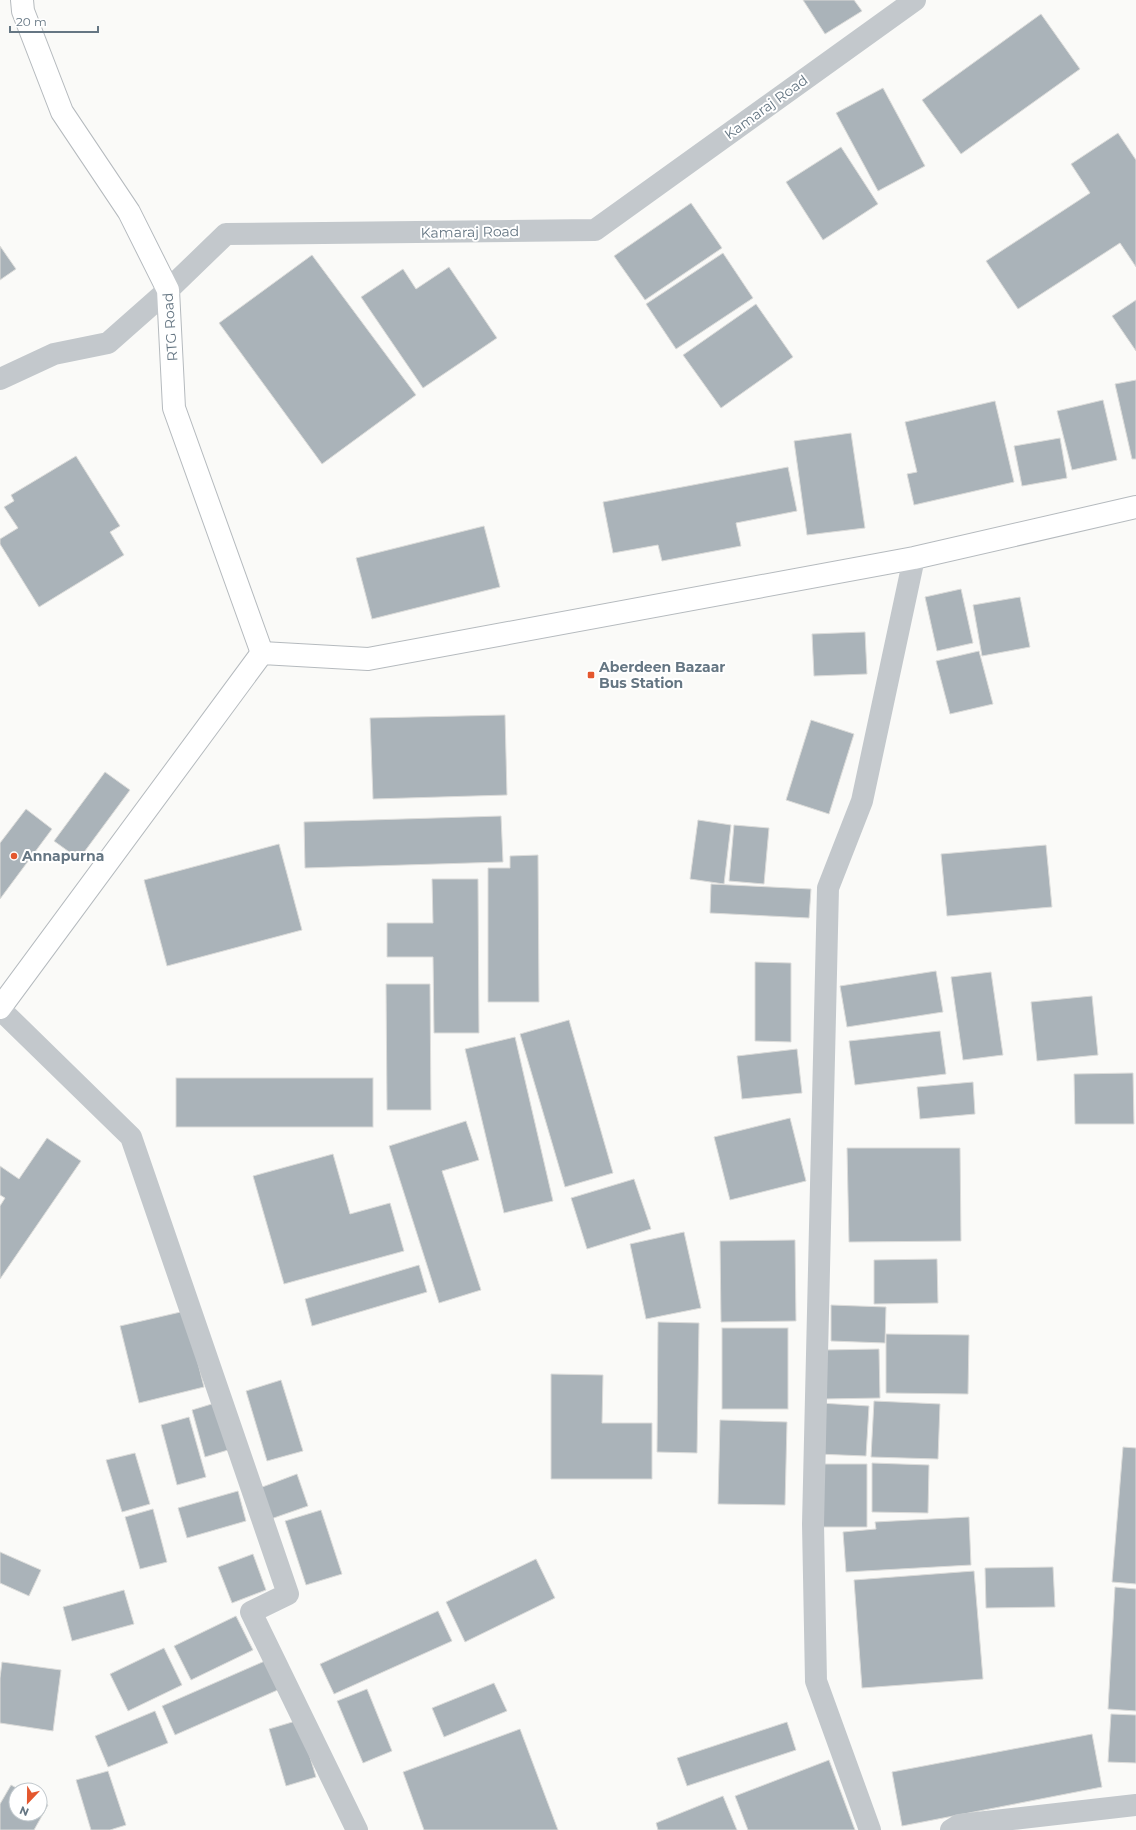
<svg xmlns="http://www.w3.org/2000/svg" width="1136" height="1830" viewBox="0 0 1136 1830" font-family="Montserrat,sans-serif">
	<rect width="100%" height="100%" fill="#fafaf8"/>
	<g fill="#aab3b9" stroke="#dcdcda">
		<polygon points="803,0 854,0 862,11 825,34"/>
		<polygon points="1041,14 1080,69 961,154 922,100"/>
		<polygon points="883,88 925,166 878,191 836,113"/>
		<polygon points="1118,133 1136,160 1136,267 1120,243 1018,309 986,261 1090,193 1071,164"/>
		<polygon points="841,147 878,204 823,240 786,182"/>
		<polygon points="691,203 722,248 645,300 614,256"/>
		<polygon points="0,246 16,269 0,280"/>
		<polygon points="723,253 753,298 676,349 646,304"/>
		<polygon points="312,255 416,395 322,464 219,323"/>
		<polygon points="449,267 497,338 423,388 361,297 403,269 416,289"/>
		<polygon points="1136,300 1136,351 1112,316"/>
		<polygon points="756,304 793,357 721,408 683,355"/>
		<polygon points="1136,380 1136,459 1132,459 1115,384"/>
		<polygon points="1103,400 1117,460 1072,470 1057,411"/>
		<polygon points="995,401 1014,482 914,505 907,474 917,472 905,422"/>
		<polygon points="851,433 865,528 807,535 794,441"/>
		<polygon points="1060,438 1067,478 1022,486 1014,446"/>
		<polygon points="76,456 120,526 110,532 124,555 39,607 0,544 0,539 18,528 4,507 14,501 11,495"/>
		<polygon points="788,467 797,511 736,523 741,546 662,561 658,545 613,553 603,502"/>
		<polygon points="484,526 500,587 372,619 356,558"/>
		<polygon points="961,589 973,643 937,651 925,597"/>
		<polygon points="1020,597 1030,647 982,656 973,605"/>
		<polygon points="865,632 867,674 814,676 812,634"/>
		<polygon points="979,651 993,704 950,714 936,661"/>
		<polygon points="505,715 507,795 373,799 370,718"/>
		<polygon points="811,720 854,734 829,814 786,800"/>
		<polygon points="105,772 130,790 79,859 54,841"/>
		<polygon points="26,809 52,829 0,899 0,843"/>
		<polygon points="501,816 503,862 305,868 304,822"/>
		<polygon points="698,820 731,825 724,884 690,879"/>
		<polygon points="734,825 769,828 764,884 729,881"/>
		<polygon points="279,844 302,930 167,966 144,880"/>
		<polygon points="1046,845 1052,907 947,916 941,854"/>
		<polygon points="538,855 539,1002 488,1002 488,868 510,868 510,856"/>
		<polygon points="432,879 478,879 479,1033 434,1033 433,957 387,957 387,923 433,923"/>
		<polygon points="711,884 811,889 809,918 710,913"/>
		<polygon points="755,962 791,963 791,1042 755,1041"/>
		<polygon points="936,971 943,1012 847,1027 840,986"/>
		<polygon points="991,972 1003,1055 963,1060 951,977"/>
		<polygon points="386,984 430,984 431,1110 387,1110"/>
		<polygon points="1092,996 1098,1055 1037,1061 1031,1002"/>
		<polygon points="569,1020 613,1173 565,1187 520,1034"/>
		<polygon points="940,1031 946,1074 855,1085 849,1041"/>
		<polygon points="515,1037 553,1201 504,1213 465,1049"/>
		<polygon points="797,1049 802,1093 742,1099 737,1056"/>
		<polygon points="1133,1073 1134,1124 1075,1124 1074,1074"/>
		<rect x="176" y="1078" width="197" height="49"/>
		<polygon points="973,1082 975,1114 920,1119 917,1087"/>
		<polygon points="790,1118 806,1181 730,1200 714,1137"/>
		<polygon points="466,1121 479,1160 442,1171 481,1290 439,1303 389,1146"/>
		<polygon points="47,1138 81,1161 0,1279 0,1206 5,1198 0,1195 0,1166 19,1179"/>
		<polygon points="847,1148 960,1148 961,1241 849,1242"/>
		<polygon points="333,1154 350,1214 390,1203 404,1251 284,1284 253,1176"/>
		<polygon points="634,1179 651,1229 587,1249 571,1198"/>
		<polygon points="684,1232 701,1308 646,1319 630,1244"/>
		<polygon points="795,1240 796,1321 721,1322 720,1241"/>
		<polygon points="937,1259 938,1303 874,1304 874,1260"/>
		<polygon points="419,1265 427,1292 312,1326 305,1299"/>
		<polygon points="831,1305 886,1307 885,1343 831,1341"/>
		<polygon points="185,1311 204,1387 139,1403 120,1326"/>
		<polygon points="658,1322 699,1323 697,1453 657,1452"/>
		<rect x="722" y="1328" width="66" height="81"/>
		<polygon points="886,1334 969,1335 968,1394 886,1393"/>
		<polygon points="879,1349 880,1398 824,1399 823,1350"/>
		<polygon points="551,1374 603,1375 602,1423 652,1423 652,1479 551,1479"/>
		<polygon points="281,1380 303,1451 267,1461 246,1391"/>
		<polygon points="874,1401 940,1404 938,1459 871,1457"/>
		<polygon points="215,1403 228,1450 205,1457 192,1410"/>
		<polygon points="820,1403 869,1406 866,1456 817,1454"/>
		<polygon points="189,1417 206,1477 177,1485 161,1425"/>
		<polygon points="720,1420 787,1422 785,1505 718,1504"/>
		<polygon points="1123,1447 1136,1448 1136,1584 1112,1582"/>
		<polygon points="135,1453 150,1504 122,1512 106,1460"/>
		<polygon points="872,1463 929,1465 928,1513 872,1512"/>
		<polygon points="818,1464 867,1464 867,1527 819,1527"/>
		<polygon points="297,1474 308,1506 268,1520 257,1489"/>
		<polygon points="238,1491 246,1521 187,1538 178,1508"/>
		<polygon points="153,1509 167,1562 140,1569 125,1517"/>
		<polygon points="321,1510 342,1574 306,1585 285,1521"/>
		<polygon points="969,1517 971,1565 846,1572 843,1532 876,1529 875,1522"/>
		<polygon points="0,1552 41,1570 29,1596 0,1583"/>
		<polygon points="253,1554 266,1590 232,1603 218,1567"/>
		<polygon points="536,1559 555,1598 465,1642 446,1602"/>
		<polygon points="1053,1567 1055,1607 986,1608 985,1568"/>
		<polygon points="974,1571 983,1679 862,1688 854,1580"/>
		<polygon points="1115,1587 1136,1589 1136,1711 1108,1709"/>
		<polygon points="124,1590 134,1624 72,1641 63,1607"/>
		<polygon points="438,1611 452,1641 334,1694 320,1664"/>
		<polygon points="236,1616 253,1650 191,1680 174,1646"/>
		<polygon points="164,1648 182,1685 128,1711 110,1674"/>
		<polygon points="267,1660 280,1689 175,1735 162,1706"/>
		<polygon points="2,1662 61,1670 53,1731 0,1723 0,1678"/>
		<polygon points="494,1683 507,1711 444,1737 432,1708"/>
		<polygon points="367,1689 392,1751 363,1763 337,1701"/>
		<polygon points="155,1711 168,1743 108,1767 95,1736"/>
		<polygon points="1111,1714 1136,1715 1136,1763 1108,1762"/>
		<polygon points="299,1720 316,1777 286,1786 269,1729"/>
		<polygon points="787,1722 796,1750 687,1786 677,1758"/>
		<polygon points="520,1729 558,1830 424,1830 403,1772"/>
		<polygon points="1092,1734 1102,1787 902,1826 892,1772"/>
		<polygon points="829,1760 855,1830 748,1830 735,1796"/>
		<polygon points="108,1771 126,1825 110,1830 91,1830 76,1780"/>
		<polygon points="11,1785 20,1790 16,1790 16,1814 40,1814 40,1801 48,1805 34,1830 0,1830 0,1804"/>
		<polygon points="723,1796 737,1830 658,1830 656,1823"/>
	</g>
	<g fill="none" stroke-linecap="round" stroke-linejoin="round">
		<defs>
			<g id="major">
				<polyline points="22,0 23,11 62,112 129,212 168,290 174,408 262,653"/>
				<polyline points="0,1008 262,653 368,659 914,558 1136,507"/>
			</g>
		</defs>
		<use href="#major" stroke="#b5babe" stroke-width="24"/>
		<g stroke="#c3c8cc" stroke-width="22">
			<polyline points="0,379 54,354 108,343 168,290 226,234 595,230 915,0"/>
			<polyline points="0,1009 131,1137 288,1594 251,1612 357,1830"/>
			<polyline points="870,1830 816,1681 813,1524 828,888 862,801 914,558"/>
			<polyline points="951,1830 959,1825 1136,1805"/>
		</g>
		<use href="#major" stroke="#fff" stroke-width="22"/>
	</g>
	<g fill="#e4572e" stroke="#fff" stroke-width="1.5">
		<rect x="587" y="671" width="8" height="8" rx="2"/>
		<circle cx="14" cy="856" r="4"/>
	</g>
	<g text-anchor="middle" stroke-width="4" stroke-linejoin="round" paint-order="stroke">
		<g font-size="14" fill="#657683" stroke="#fff">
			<text transform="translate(766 107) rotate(-36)" y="5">Kamaraj Road</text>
			<text transform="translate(470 232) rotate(-1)" y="5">Kamaraj Road</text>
			<text transform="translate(170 327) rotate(-94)" y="5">RTG Road</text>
		</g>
		<g font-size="14" font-weight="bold" fill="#657683" stroke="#fff" text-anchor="start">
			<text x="599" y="672">Aberdeen Bazaar<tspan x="599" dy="16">Bus Station</tspan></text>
			<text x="22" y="861">Annapurna</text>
		</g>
	</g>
	<g transform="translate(28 1802) rotate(202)"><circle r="19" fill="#ffffff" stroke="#c1c8cd"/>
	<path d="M0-3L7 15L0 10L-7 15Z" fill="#e4572e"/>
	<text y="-6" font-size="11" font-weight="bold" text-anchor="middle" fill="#657683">N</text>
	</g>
	<path d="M10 26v6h88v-6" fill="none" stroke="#657683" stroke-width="2"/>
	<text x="16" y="26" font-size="12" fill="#657683" stroke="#ffffff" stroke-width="3" paint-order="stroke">20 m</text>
</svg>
